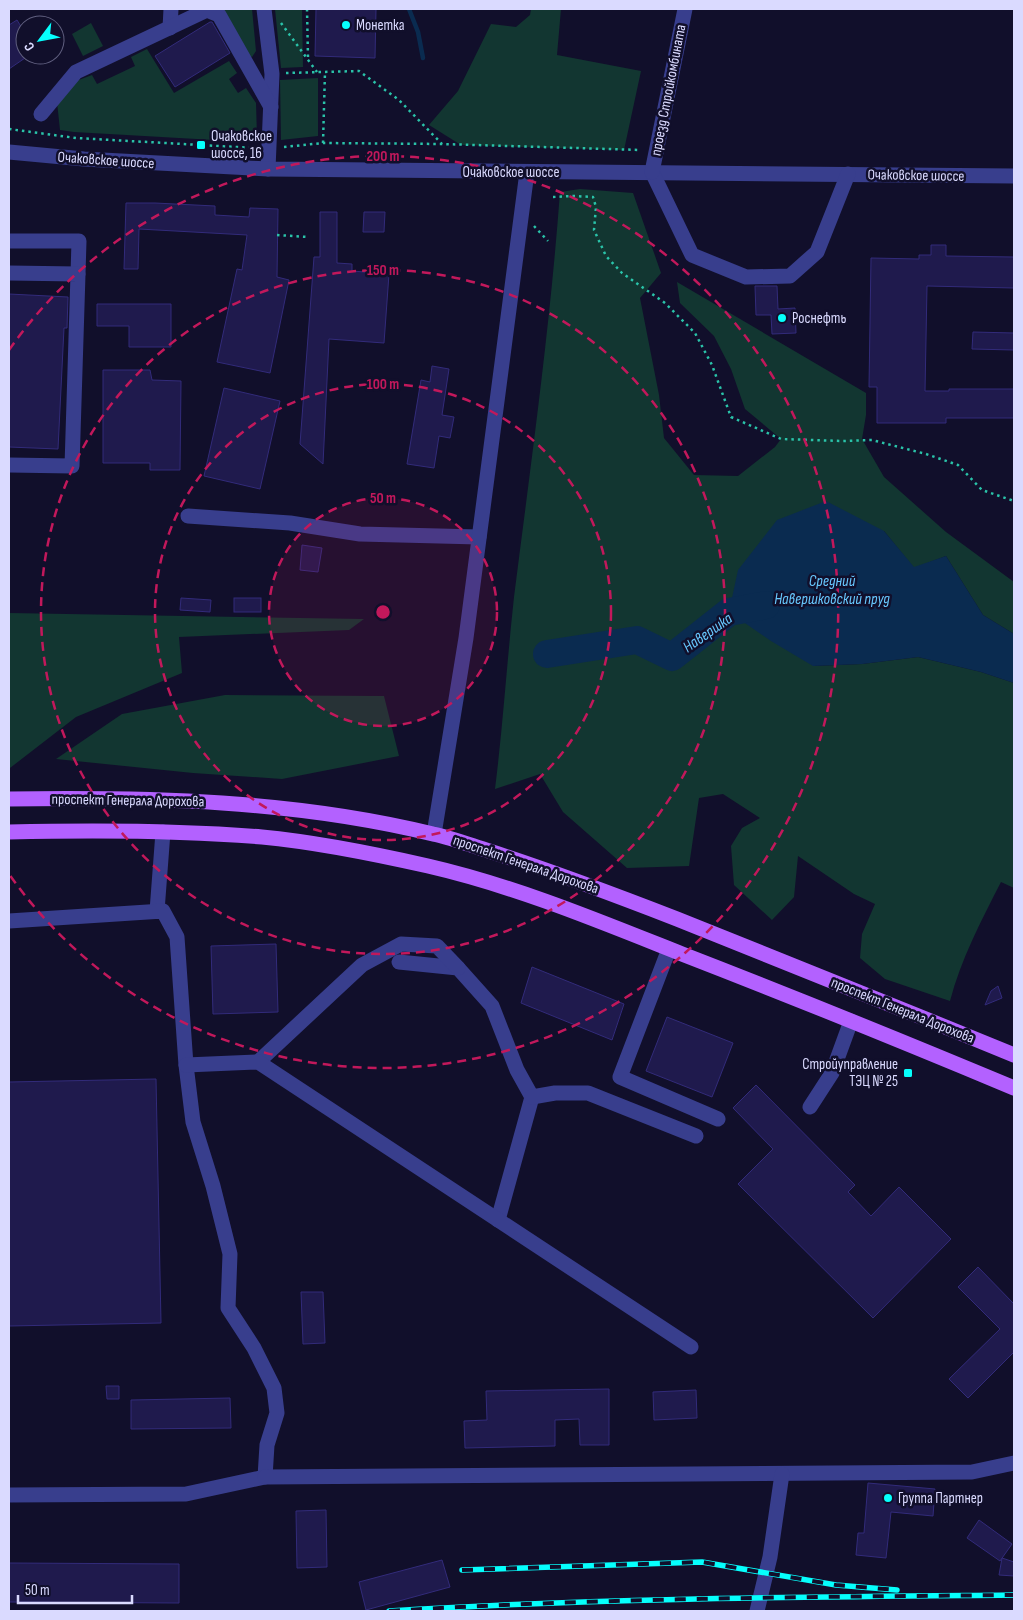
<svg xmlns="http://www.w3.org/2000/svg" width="1023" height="1620" viewBox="0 0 1023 1620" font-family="'Sofia Sans Condensed',sans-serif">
	<rect width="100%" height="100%" fill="#110f2b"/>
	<g fill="#123631">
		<polygon points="219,9 252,9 256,51 252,57 247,55"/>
		<polygon points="275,9 302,9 303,67 281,68"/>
		<polygon points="531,9 561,9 557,55 641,71 624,150 461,145 429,125 458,91 491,24 516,27 530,15"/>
		<polygon points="91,23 103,46 83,56 72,34"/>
		<polygon points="147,49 174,93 229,61 237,73 229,79 238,93 246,88 256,103 257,137 249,142 74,132 60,130 57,102 76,81 92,75 97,84 135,66 131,57"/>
		<polygon points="318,78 318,136 281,140 280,80"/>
		<path d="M580 189 633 193 661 273 640 298 659 395 664 438 694 475 738 476 775 447 781 439 745 409 731 369 714 336 680 303 677 282 866 393V415L862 439 884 477 946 532 1014 582V634L983 615 946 556 914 568 884 531 813 666 862 664 918 657 981 672 1014 683V888L1001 882C981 921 961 959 950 1001L885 979 860 958 862 934 875 904 854 894 798 856 794 897 772 920 734 885 731 846 742 828 760 818 723 794 699 798 689 866 627 868 563 812 540 774 495 789C503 725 507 661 514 597 531 463 550 328 560 192Z"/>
		<polygon points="9,613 364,619 349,630 179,637 182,673 76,717 10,768 9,767"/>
		<polygon points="225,695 384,696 399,756 282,779 193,773 56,759 122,714"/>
	</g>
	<polygon fill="#0a2b50" points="826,501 884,531 914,567 946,556 983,615 1014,634 1014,683 981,672 918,657 862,664 813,666 771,641 729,612 738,570 777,520"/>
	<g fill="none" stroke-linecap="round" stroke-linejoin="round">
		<polyline stroke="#0a2b50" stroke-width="4.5" points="409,9 418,32 423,58"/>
		<polyline stroke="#0a2b50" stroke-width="28" points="547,654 637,640 672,657 729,612 766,605"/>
	</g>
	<g fill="#1f1a4d" stroke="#322b7a">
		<polygon points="316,9 376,9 375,58 315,56"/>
		<polygon points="17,20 25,33 25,58 9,69 9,25"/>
		<polygon points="210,22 212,22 230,53 175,87 155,56"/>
		<polygon points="126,203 155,203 215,206 215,215 249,217 250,208 278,209 277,277 289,280 270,373 217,362 237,269 242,270 247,235 139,229 138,269 124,269"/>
		<polygon points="320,212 337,212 337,263 352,264 352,271 389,274 384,343 329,339 323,464 300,444 314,257 320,257"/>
		<polygon points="364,212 385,212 384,232 363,232"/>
		<polygon points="931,245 946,245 946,256 1014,257 1014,288 927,286 925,391 949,391 949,389 1014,389 1014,418 946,418 946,423 877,423 877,387 869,387 871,258 919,259 919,255 931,255"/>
		<polygon points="755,286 777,286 778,309 795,308 796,333 772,334 771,315 756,315"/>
		<polygon points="9,294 68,297 67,328 64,328 58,449 9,447"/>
		<polygon points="97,304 171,304 171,347 129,347 129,326 97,326"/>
		<polygon points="973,332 1014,333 1014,350 972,349"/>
		<polygon points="432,366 449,369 442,415 454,417 450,438 439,436 434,468 407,464 421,380 430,382"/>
		<polygon points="103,370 150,370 152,380 181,381 180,470 150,470 150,463 103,463"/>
		<polygon points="224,388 280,401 260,489 204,476"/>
		<polygon points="302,545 322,548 318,572 300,570"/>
		<polygon points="181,598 211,600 210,612 180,610"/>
		<rect x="234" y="598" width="27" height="14"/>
		<polygon points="276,944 278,1012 213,1014 211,946"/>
		<polygon points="532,967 624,1004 612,1040 521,1003"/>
		<polygon points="998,986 1002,998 985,1005 991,991"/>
		<polygon points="667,1017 733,1043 712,1097 646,1071"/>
		<polygon points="156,1079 161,1323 9,1326 9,1082"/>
		<polygon points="756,1085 855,1185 848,1192 871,1216 899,1187 951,1239 873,1318 738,1184 773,1149 733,1108"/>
		<polygon points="978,1267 1014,1304 1014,1352 968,1398 949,1379 1000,1329 958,1287"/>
		<polygon points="301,1292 323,1292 325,1343 303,1344"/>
		<polygon points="106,1386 119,1386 119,1399 107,1399"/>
		<polygon points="609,1389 609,1445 580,1445 579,1419 555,1420 555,1446 465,1448 464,1421 487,1420 486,1391"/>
		<polygon points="696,1390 697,1418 654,1420 653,1392"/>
		<polygon points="230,1398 231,1428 131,1429 131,1400"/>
		<polygon points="868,1483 935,1489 933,1516 891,1512 886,1558 856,1555 858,1533 864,1533"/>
		<polygon points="326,1510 327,1567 297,1568 296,1511"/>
		<polygon points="979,1520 1012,1544 1000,1561 967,1538"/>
		<polygon points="1002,1558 1014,1562 1014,1576 999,1575"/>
		<polygon points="442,1560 450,1587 366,1610 359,1582"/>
		<polygon points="9,1563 179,1564 179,1603 9,1602"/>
	</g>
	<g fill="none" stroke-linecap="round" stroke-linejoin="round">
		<g stroke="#2ac3a9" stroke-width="2.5" stroke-dasharray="2.5 4" stroke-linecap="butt">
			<polyline points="307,9 308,58"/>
			<polyline points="281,23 317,72"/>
			<polyline points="286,73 359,71 399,100 442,144"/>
			<polyline points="9,129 76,138 254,148"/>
			<polyline points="323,143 325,72"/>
			<polyline points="284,147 323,143 442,144 641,150"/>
			<polyline points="553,197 573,196 593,197 596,207 594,230 606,256 622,273 665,303 695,333 712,365 731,417 781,439 843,441 872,440 926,454 958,465 982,490 1014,501"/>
			<polyline points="534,226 548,241"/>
			<polyline points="277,235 308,237"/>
		</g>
		<g stroke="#383e8d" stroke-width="15">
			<polyline points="264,9 272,74 268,169"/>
			<polyline points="170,28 171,9"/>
			<polyline points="41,114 76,72 207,10 219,15 271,107"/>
			<polyline points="9,152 84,159 268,169 1014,176"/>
			<polyline points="652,172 692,255 746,277 790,276 817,252 848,174"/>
			<polyline points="652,172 685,9"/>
			<polyline points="9,241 79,241 78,274"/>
			<polyline points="9,273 78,274 72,466 9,465"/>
			<polyline points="188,516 290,523 360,534 479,537"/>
			<polyline points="434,834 466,638 527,172"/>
			<polyline points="157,911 163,832"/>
			<polyline points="9,921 163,911 177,937 186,1065 193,1122 213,1186 230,1254 228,1308 254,1348 274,1388 277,1413 267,1445 265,1477 186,1494 9,1495"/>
			<polyline points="669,949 620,1077 718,1119"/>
			<polyline points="399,962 458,968 492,1006 517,1070 532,1097 498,1220"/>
			<polyline points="258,1062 362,965 401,944 437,946 458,968"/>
			<polyline points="186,1065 258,1062 691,1347"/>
			<polyline points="532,1097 555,1093 588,1093 696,1136"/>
			<polyline points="810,1107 832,1073 851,1021"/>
			<polyline points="265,1477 972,1472 1014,1463"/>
			<polyline points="757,1611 770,1557 782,1474"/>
		</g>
		<g stroke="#b361ff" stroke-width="15">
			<path d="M9 799C151 797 294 800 433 834 452 838 470 845 489 851 552 871 615 895 677 919 790 964 902 1009 1014 1055"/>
			<path d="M9 832C93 830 177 830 262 837 315 842 375 854 428 866 515 886 599 921 682 954 793 997 904 1042 1014 1088"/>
		</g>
		<defs>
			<g id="rail">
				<polyline points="462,1570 702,1562 836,1585 897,1590"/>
				<path d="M389 1611C597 1598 806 1597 1014 1595"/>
			</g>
		</defs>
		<use href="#rail" stroke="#06fffd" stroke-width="5.5"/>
		<use href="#rail" stroke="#110f2b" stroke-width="4" stroke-dasharray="11" stroke-linecap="butt"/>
	</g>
	<circle cx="383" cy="612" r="114" fill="#c2185b" fill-opacity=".12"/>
	<g fill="none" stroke="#c2185b" stroke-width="2.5" stroke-dasharray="9 6">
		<circle cx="383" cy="612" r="114"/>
		<circle cx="383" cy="612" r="228"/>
		<circle cx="383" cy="612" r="342"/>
		<path d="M9 350A456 456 0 1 1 9 874"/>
	</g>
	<g fill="#06fffd" stroke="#110f2b" stroke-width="2">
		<circle cx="346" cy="25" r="5"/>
		<rect x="196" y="140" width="10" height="10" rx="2.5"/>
		<circle cx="782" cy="318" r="5"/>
		<rect x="903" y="1068" width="10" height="10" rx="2.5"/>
		<circle cx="888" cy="1498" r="5"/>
	</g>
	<g text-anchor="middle" stroke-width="5" stroke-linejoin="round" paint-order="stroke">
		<g font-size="15" fill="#dadaff" stroke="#110f2b" text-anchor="start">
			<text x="356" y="30">Монетка</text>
			<text x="211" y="141">Очаковское<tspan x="211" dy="17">шоссе, 16</tspan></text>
			<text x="792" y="323">Роснефть</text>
			<text x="898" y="1069" text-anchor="end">Стройуправление<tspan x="898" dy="17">ТЭЦ № 25</tspan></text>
			<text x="898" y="1503">Группа Партнер</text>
		</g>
		<g font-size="15" fill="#dadaff" stroke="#110f2b">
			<text transform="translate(668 90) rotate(-79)" y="5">проезд Стройкомбината</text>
			<text transform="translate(106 160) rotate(4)" y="5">Очаковское шоссе</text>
			<text x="511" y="177">Очаковское шоссе</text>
			<text transform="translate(916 175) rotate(1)" y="5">Очаковское шоссе</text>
			<text transform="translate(128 800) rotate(1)" y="5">проспект Генерала Дорохова</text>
			<text transform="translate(526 864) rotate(19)" y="5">проспект Генерала Дорохова</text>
			<text transform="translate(903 1010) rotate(22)" y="5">проспект Генерала Дорохова</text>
		</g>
		<g font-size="16" font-style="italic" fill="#68c9ff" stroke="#110f2b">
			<text x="832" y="586">Средний<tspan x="832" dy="18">Навершковский пруд</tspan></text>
			<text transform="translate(707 632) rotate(-35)" y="6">Навершка</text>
		</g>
	</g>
	<circle cx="383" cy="612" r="8" fill="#c2185b" stroke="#110f2b" stroke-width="2.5"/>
	<g font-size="15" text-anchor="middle" font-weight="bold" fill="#c2185b" stroke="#110f2b" stroke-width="5" stroke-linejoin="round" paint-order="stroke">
		<text x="383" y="161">200 m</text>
		<text x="383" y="275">150 m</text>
		<text x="383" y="389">100 m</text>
		<text x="383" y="503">50 m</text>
	</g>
	<rect width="1023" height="1620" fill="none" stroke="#dadaff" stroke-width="20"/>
	<g transform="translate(40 40) rotate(238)"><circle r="24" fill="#110f2b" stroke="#616080"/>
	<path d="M0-4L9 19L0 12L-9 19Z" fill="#06fffd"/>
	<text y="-8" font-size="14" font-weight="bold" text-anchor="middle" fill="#dadaff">С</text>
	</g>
	<path d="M18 1595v8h114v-8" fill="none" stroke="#dadaff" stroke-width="2.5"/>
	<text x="25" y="1595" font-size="15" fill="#dadaff" stroke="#110f2b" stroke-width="4" paint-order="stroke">50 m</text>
</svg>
